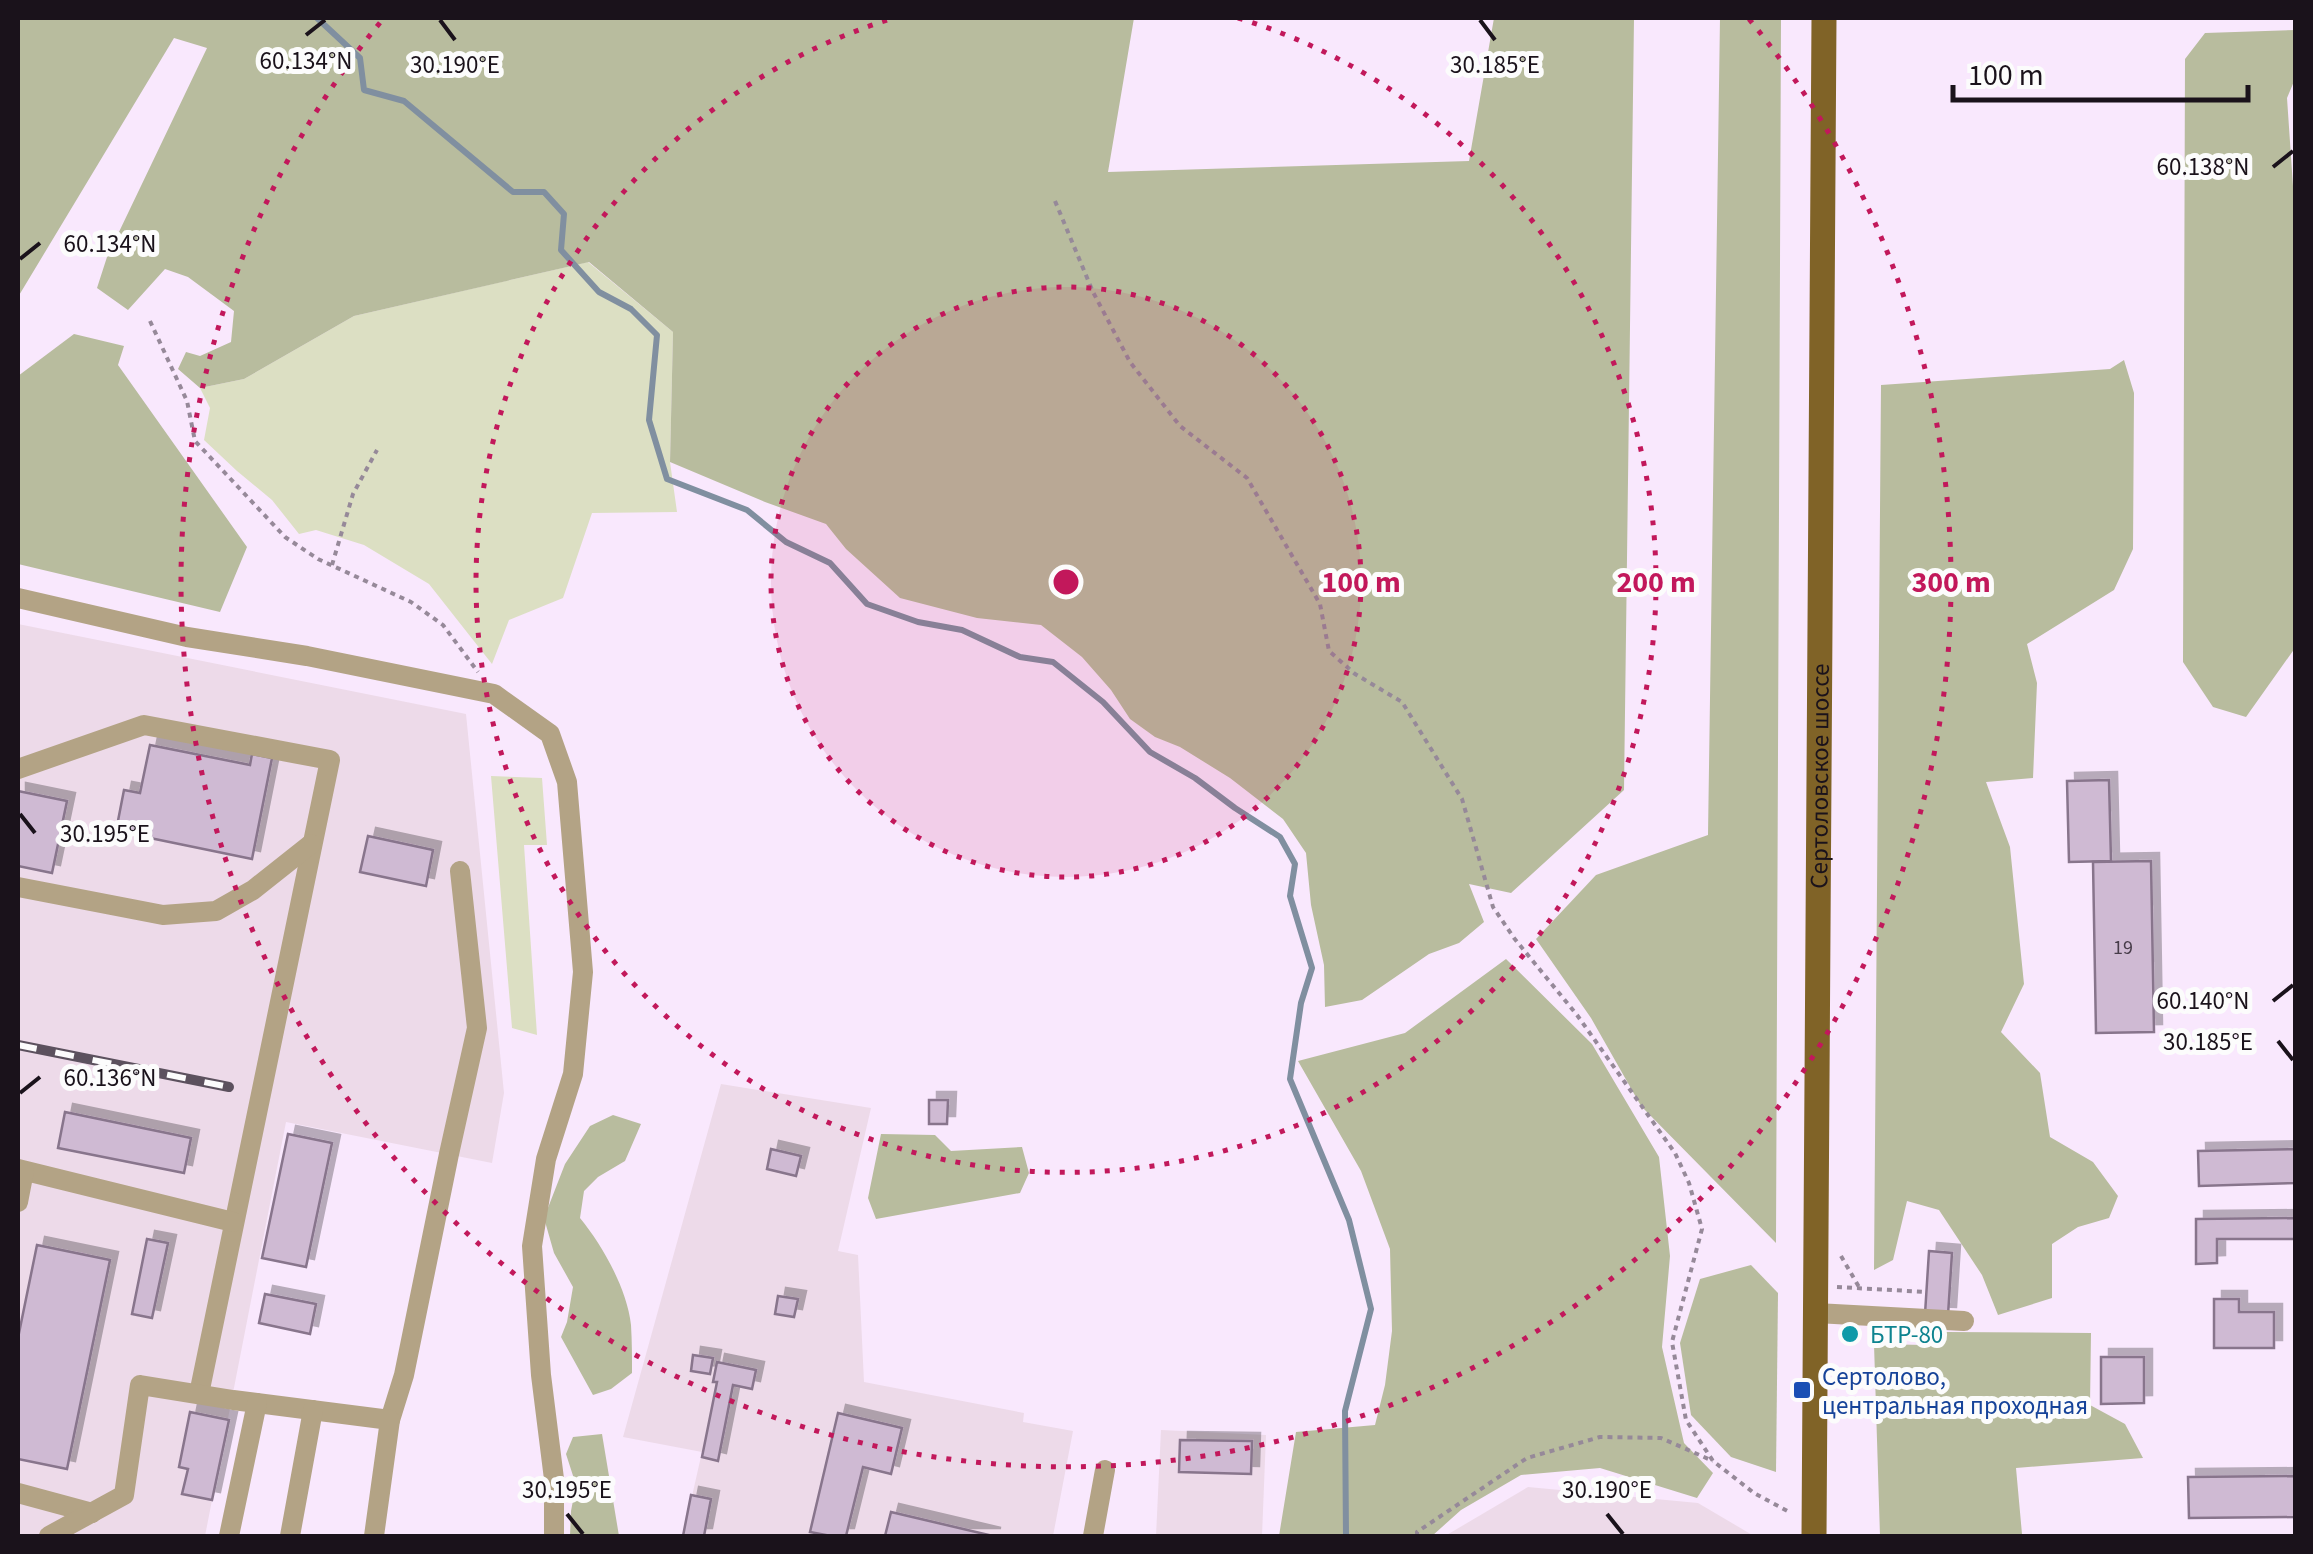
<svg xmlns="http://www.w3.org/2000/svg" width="2313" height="1554" viewBox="0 0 2313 1554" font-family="'Source Sans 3',sans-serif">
	<defs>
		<filter id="shadow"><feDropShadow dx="8" dy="-8" stdDeviation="0" flood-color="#0004"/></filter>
	</defs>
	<rect width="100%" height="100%" fill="#f9e8fd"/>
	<g fill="#eddae9">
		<polygon points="18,624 466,714 504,1093 492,1163 286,1122 205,1536 18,1536"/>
		<polygon points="721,1084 871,1108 838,1251 858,1255 864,1382 1024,1413 1023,1422 1073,1431 1053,1536 683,1536 702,1452 623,1437"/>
		<polygon points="1161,1430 1266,1435 1262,1536 1156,1536"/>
		<polygon points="1528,1487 1698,1503 1754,1536 1445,1536"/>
	</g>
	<g fill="#dcdfc3">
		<polygon points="588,262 673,332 670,462 677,512 592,513 563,598 509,620 492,664 429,584 364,545 316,530 299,534 272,500 237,471 204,440 210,408 200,388 244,379 354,316"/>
		<polygon points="491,776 542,778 547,845 524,845 537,1035 512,1028"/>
	</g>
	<g fill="#b8bc9e">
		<polygon points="18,18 1134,18 1108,172 1469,161 1494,18 1634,18 1624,790 1511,893 1469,884 1484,922 1459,943 1429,954 1362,1000 1325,1007 1324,965 1311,905 1306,853 1283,819 1230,778 1180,747 1155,737 1130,719 1111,690 1082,657 1041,625 977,618 900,598 846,549 826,524 765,502 670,462 673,332 589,262 354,316 244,379 200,388 178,369 186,352 200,356 231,342 234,311 188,277 165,269 128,310 97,288 107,257 207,48 174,38 18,297"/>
		<polygon points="1720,18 1781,18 1776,1243 1641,1106 1591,1018 1536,939 1596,875 1708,835"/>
		<polygon points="2295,30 2295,79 2287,98 2296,230 2295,648 2246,717 2213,707 2183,662 2185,59 2205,33"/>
		<polygon points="74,334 124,346 118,365 247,547 220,612 18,564 18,376"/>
		<polygon points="2124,360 2134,393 2133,549 2114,590 2027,644 2037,683 2033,778 1986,782 2010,847 2024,984 2001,1032 2040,1073 2050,1137 2093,1162 2118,1196 2109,1218 2078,1227 2052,1244 2052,1298 1998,1315 1982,1275 1939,1210 1907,1201 1893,1260 1874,1270 1881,385 2110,369"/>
		<polygon points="1506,959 1592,1044 1659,1157 1670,1256 1662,1347 1684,1443 1713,1473 1697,1498 1600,1468 1521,1475 1461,1510 1432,1536 1279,1536 1296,1432 1375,1425 1385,1385 1392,1331 1390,1249 1361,1171 1298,1061 1405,1033"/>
		<path d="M613 1115 641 1124 625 1161 598 1177 584 1191 580 1218C603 1246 627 1289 631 1325 632 1341 632 1358 632 1373L611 1389 593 1395 561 1337 567 1322 573 1287 554 1253 544 1218 565 1164 590 1126Z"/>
		<polygon points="881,1134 935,1135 951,1151 1022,1147 1029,1173 1020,1193 876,1219 868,1198"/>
		<polygon points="1751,1265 1778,1293 1776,1472 1731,1457 1691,1415 1680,1343 1700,1279"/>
		<polygon points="1946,1332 2091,1333 2090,1405 2125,1424 2143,1458 2016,1468 2022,1534 2044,1536 1880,1536 1874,1344 1924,1345"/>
		<polygon points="602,1434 619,1536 570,1536 571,1511 576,1485 566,1454 573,1437"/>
	</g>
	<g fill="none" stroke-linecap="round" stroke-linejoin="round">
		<polyline stroke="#808fa0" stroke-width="6" points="317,18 360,58 364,90 404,101 513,192 544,192 564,214 561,250 599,292 631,309 657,335 649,420 667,479 747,510 786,542 830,563 867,604 918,622 962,630 1020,657 1053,662 1103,702 1150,752 1195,778 1235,808 1280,837 1295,864 1290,896 1312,968 1301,1003 1290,1079 1349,1220 1371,1309 1345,1411 1346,1536"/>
	</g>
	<g fill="#cfbad3" stroke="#88758c" stroke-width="2.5" filter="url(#shadow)">
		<polygon points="150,745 250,765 252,754 272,758 252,859 116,831 124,790 140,793"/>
		<polygon points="2109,780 2111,861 2069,862 2067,781"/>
		<polygon points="18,791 67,801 52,873 18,866"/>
		<polygon points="368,836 433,850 426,886 360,872"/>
		<polygon points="2151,861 2154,1032 2096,1033 2093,862"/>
		<polygon points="929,1100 948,1100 947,1124 929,1124"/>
		<polygon points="65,1112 191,1138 184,1173 58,1148"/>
		<polygon points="288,1134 332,1143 306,1267 262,1258"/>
		<polygon points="771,1149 801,1156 796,1176 767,1169"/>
		<polygon points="2296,1149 2296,1183 2199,1186 2198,1151"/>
		<polygon points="2296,1218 2296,1239 2217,1239 2217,1263 2196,1264 2196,1219"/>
		<polygon points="147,1239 168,1243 152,1318 132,1314"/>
		<polygon points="37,1245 110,1260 67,1469 18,1459 18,1338"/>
		<polygon points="1929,1251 1952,1253 1948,1315 1925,1314"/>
		<polygon points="265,1294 316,1304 310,1334 259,1323"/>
		<polygon points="778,1296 798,1299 794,1317 775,1314"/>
		<polygon points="2214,1299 2239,1299 2239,1312 2274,1312 2274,1348 2214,1348"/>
		<polygon points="693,1355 713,1358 710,1374 691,1371"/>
		<polygon points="2101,1357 2144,1357 2144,1403 2101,1404"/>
		<polygon points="717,1362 756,1370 752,1389 733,1385 718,1461 702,1457 717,1382 713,1382"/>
		<polygon points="190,1412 229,1420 212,1500 182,1494 188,1469 179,1467"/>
		<polygon points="838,1413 902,1428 891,1474 863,1467 846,1536 831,1536 810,1532"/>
		<polygon points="1180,1440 1252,1441 1251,1474 1179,1472"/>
		<polygon points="2296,1476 2296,1517 2189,1518 2188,1477"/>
		<polygon points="691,1495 711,1499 704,1536 683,1536"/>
		<polygon points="891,1512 993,1536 885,1536"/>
	</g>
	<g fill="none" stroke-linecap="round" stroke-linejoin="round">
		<g stroke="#968999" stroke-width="4" stroke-dasharray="5 5" stroke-linecap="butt">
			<polyline points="1055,201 1093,292 1130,362 1180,426 1247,478 1320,604 1329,651 1355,674 1402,702 1462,799 1493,907 1514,938 1577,1015 1675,1153 1689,1183 1702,1229 1672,1342 1686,1420 1713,1461 1754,1493 1791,1513"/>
			<polyline points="150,321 187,401 195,441 285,537 318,559 411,602 443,625 478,672"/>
			<polyline points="332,565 353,494 377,450"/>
			<polyline points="1841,1256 1859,1287"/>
			<polyline points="1837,1287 1927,1292"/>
			<polyline points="1417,1536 1417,1532 1527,1458 1600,1437 1661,1438 1713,1461"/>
		</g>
		<g stroke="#b3a385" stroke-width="20">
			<polyline points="18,598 187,637 307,656 494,694 550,734 567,782 583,972 573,1074 546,1159 532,1246 541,1375 554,1479 554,1536"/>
			<polyline points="18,769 144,725 330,760 199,1394"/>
			<polyline points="18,887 163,915 216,911 253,890 311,844"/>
			<polyline points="18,1169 233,1222"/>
			<polyline points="18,1202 24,1171"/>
			<polyline points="1816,1313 1964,1321"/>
			<polyline points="390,1420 404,1375 449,1154 477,1028 460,871"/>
			<polyline points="18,1493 92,1513"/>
			<polyline points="49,1536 124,1495 140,1385 233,1400 390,1420 374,1536"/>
			<polyline points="229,1536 257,1403"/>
			<polyline points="290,1536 313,1410"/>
			<polyline points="1093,1536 1105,1470"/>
		</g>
		<path stroke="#806327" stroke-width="25" id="s1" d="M1814 1536 1824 18"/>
		<defs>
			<polyline id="rail" points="18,1045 229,1087"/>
		</defs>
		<use href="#rail" stroke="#5c515e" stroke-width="10"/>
		<use href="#rail" stroke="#fcfcfc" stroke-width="6" stroke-dasharray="19" stroke-linecap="butt"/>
	</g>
	<path fill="none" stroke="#1a121b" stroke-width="4" d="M440 20 455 40M1480 20 1495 40M306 35 325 20M2273 167 2293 151M20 259 40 243M20 814 35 833M2273 1001 2293 985M2278 1041 2293 1060M20 1093 40 1077M567 1514 583 1534M1607 1514 1623 1534"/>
	<circle cx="1066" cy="582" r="295" fill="#c2185b" fill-opacity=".12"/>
	<g fill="none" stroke="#c2185b" stroke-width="5" stroke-dasharray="5 10">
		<circle cx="1066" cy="582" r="295"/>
		<path d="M1238 18A590 590 0 1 1 894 18"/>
		<path d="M1749 19A885 885 0 1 1 383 19"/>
	</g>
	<circle fill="#0f9aa8" stroke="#fcfcfc" stroke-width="4" cx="1850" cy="1334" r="10"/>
	<rect fill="#1a4fb4" stroke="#fcfcfc" stroke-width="4" x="1792" y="1380" width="20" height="20" rx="5"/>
	<g text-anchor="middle" stroke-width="10" stroke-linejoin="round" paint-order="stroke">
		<g font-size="20" fill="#473c49">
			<text x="2123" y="954">19</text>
		</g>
		<g font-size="25" fill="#1a121b" stroke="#fcfcfc">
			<text dy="9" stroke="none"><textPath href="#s1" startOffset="760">Сертоловское шоссе</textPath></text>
		</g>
		<g font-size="25" fill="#0d838f" stroke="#fcfcfc" text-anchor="start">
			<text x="1870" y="1343">БТР-80</text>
		</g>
		<g font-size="25" fill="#164399" stroke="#fcfcfc" text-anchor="start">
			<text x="1822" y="1385">Сертолово,<tspan x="1822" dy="29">центральная проходная</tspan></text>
		</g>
	</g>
	<g font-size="25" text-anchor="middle" fill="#1a121b" stroke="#fcfcfc" stroke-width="10" stroke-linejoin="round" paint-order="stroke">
		<text x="306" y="69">60.134°N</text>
		<text x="455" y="73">30.190°E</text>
		<text x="1495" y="73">30.185°E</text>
		<text x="2203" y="175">60.138°N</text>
		<text x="110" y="252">60.134°N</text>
		<text x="105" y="842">30.195°E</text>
		<text x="2203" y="1009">60.140°N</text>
		<text x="2208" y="1050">30.185°E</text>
		<text x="110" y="1086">60.136°N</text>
		<text x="567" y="1498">30.195°E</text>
		<text x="1607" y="1498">30.190°E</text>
	</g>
	<circle cx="1066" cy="582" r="15" fill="#c2185b" stroke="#fcfcfc" stroke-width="5"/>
	<g font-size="30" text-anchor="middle" font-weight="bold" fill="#c2185b" stroke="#fcfcfc" stroke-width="10" stroke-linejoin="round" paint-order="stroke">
		<text x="1361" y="592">100 m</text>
		<text x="1656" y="592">200 m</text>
		<text x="1951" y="592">300 m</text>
	</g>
	<rect width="2313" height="1554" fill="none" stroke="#1a121b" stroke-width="40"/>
	<path d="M1953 85v15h295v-15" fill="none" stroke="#1a121b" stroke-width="5"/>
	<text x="1968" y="85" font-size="30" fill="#1a121b" stroke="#fcfcfc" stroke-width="8" paint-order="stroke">100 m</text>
</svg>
